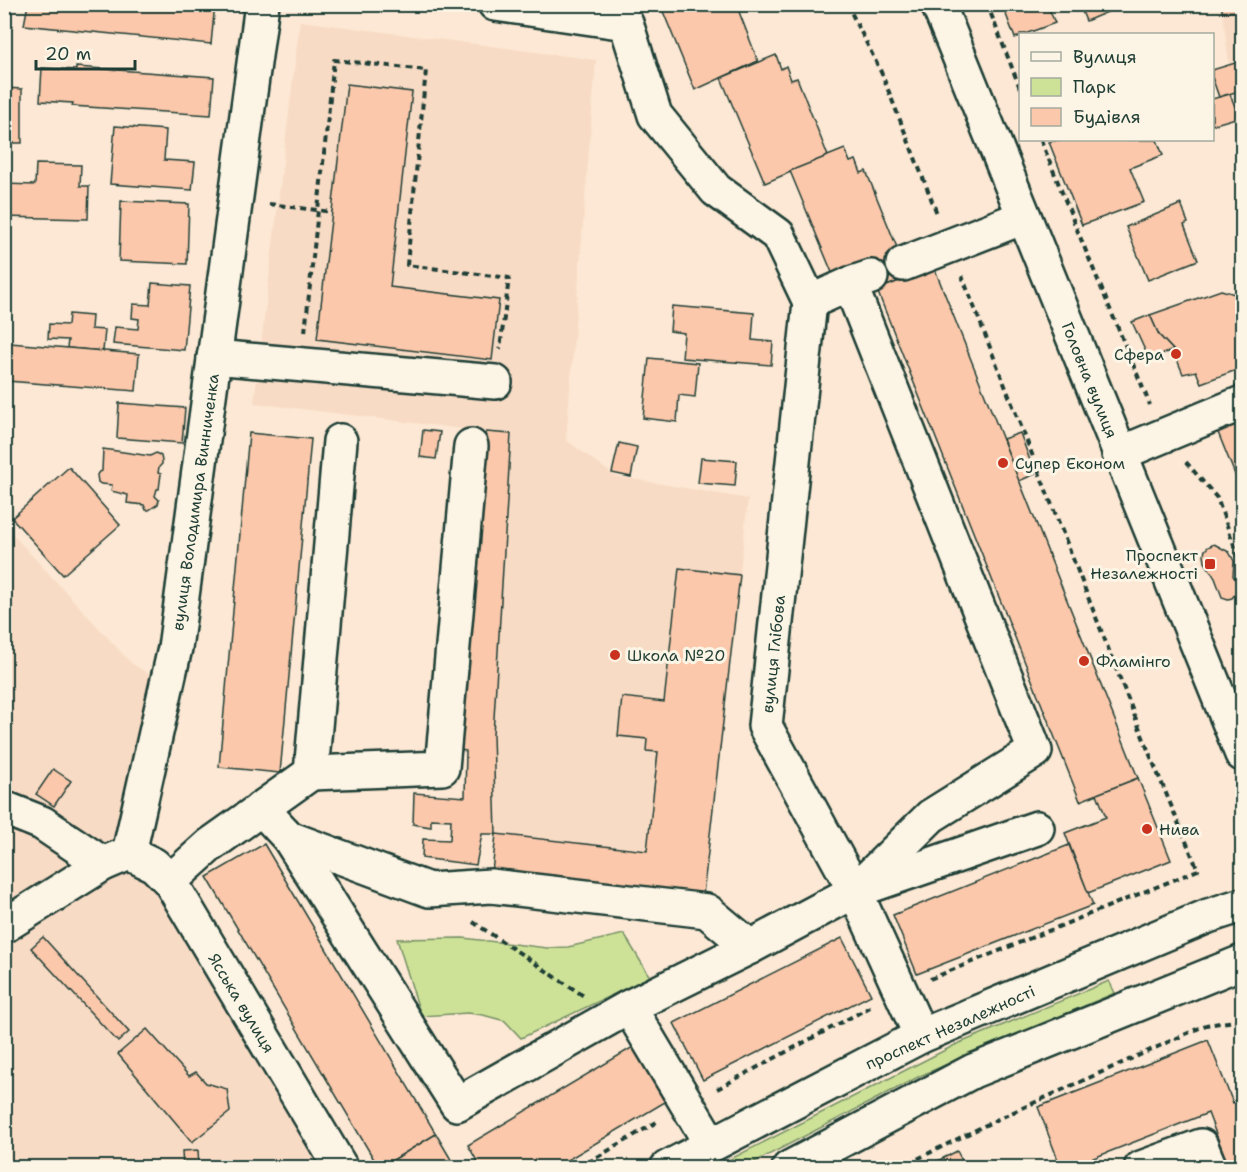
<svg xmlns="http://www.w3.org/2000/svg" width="1247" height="1172" viewBox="0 0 1247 1172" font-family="'Shantell Sans',sans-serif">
	<rect width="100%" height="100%" fill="#fce8d4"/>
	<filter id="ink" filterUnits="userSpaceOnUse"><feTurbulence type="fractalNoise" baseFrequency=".0167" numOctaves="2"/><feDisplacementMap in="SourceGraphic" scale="12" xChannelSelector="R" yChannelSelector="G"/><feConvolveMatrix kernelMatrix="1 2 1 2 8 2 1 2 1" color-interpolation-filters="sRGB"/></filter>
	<g filter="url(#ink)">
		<g fill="#f8dbc5">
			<polygon points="1222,5 1242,5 1242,61 1229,65"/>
			<polygon points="300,21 596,60 566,440 615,476 748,499 722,737 702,904 491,882 496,834 493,735 511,435 254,403"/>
			<polygon points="4,525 131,663 165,684 131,855 150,865 339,1167 5,1167"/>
		</g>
		<g fill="#cde297" stroke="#769066" stroke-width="1.5">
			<polygon points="624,934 650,977 521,1038 505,1021 483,1015 468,1013 421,1016 397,939 463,938 547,948 568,947"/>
			<polygon points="1109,981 1115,993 961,1058 920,1076 745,1167 715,1167 955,1045"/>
		</g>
		<g fill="#fbc8ab" stroke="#1f3d34" stroke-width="1.5">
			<polygon points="28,4 215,4 211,44 24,25"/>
			<polygon points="660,4 736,4 758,61 695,90"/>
			<polygon points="1002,4 1047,4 1055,23 1025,34 1020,34 1020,36 1015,38"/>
			<polygon points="1079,4 1110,4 1112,10 1086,21"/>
			<polygon points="1222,4 1242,4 1242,11 1222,12"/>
			<polygon points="776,55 781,69 786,66 791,80 797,78 828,156 765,183 721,78"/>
			<polygon points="4,57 5,88 22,89 22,143 6,143 6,158 4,158"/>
			<polygon points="1242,61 1242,90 1219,97 1212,77 1212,70"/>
			<polygon points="76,67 214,77 211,115 72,106 73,103 40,101 42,68 76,70"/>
			<polygon points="347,84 412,92 390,287 499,300 492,360 317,339"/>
			<polygon points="1230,94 1239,117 1212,125 1212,99"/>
			<polygon points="115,126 166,130 164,160 195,162 192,190 110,184"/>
			<polygon points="1058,140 1157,140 1163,155 1130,168 1144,202 1082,225 1049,142"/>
			<polygon points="845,149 850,162 856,160 861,173 866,171 909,277 877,290 833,275 790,171"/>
			<polygon points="36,164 81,165 80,186 89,186 88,219 4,217 4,184 35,185"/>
			<polygon points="121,201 189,204 187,264 119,261"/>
			<polygon points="1181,204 1188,223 1184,225 1198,260 1148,280 1126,227"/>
			<polygon points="934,267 1138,778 1080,801 877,290"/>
			<polygon points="152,283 190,286 184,350 113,344 115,327 138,329 139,319 132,318 133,304 150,305"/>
			<polygon points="1221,290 1242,296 1242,368 1201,383 1196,371 1183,374 1173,350 1159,335 1150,315"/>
			<polygon points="672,306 754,313 752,340 773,342 771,365 682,358 684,333 670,331"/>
			<polygon points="69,314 92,316 91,329 105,330 103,351 67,348 68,340 48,339 49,324 68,325"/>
			<polygon points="1150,315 1159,335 1173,350 1149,359 1132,322"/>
			<polygon points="10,343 139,354 136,391 7,381"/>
			<polygon points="649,358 698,363 695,397 679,395 677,422 643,418"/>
			<polygon points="119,403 185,408 182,443 117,438"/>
			<polygon points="1242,418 1242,492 1215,425"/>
			<polygon points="423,430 440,432 436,459 420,457"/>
			<polygon points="486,432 511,434 493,735 496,834 482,834 476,865 422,858 423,839 450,840 451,820 431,819 431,827 413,824 414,793 465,797 466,751 461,750"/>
			<polygon points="249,433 311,439 280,773 219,767"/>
			<polygon points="1020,433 1035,474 1019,481 1003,439"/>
			<polygon points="619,443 637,447 631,477 612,473"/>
			<polygon points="103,449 150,456 156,453 161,456 162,461 162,464 159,467 158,473 161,474 159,489 157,489 155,496 159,500 158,504 149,510 146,510 144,505 127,503 128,495 111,491 112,485 101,484 98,482 97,475 98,473 102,471"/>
			<polygon points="701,458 737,461 735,486 698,483"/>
			<polygon points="69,467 120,525 63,575 12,518"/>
			<polygon points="1214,544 1229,552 1234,561 1233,576 1239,582 1239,585 1238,591 1232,598 1228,599 1222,597 1215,578 1205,562 1204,554 1205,550 1208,547"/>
			<polygon points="679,568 740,575 702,904 491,882 496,834 647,851 658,752 646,751 647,739 618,736 622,697 664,702"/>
			<polygon points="53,769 71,781 54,806 36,794"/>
			<polygon points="1138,778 1171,860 1088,893 1065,833 1106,817 1097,794"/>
			<polygon points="264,844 436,1134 380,1168 379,1168 207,877"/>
			<polygon points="1069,845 1093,905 917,974 893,915"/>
			<polygon points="43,937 129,1032 118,1042 31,948"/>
			<polygon points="842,938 871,995 703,1080 674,1023"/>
			<polygon points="147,1029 189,1076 196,1072 206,1083 227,1089 230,1112 192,1142 118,1054"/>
			<polygon points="1208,1040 1233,1103 1242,1099 1242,1168 1229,1168 1208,1113 1068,1168 1061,1168 1038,1107"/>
			<polygon points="633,1047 665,1102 554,1168 481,1168 468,1145"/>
			<polygon points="436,1134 456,1168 380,1168"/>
			<polygon points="198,1150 199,1168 183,1168 182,1151"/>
			<polygon points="957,1151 966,1168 924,1168"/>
		</g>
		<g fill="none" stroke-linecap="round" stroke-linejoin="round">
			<defs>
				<g id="minor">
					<polyline points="495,4 626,23 655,115 716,190 778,235 810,302"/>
					<polyline points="903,264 1024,217"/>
					<polyline points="871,277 850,284 810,302 765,726 855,891 921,1036"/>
					<polyline points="850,284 1035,751 931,816 862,884"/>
					<polyline points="214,357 495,382"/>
					<polyline points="1119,454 1242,403"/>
					<polyline points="311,773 442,768 471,446"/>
					<polyline points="4,808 42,823 103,864"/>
					<polyline points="261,808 289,838 457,1104 629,1007 750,947 855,891 1037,828"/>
					<polyline points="289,838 429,890 491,886 707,911 750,947"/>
					<polyline points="129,853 175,648 262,4"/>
					<polyline points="170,881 210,845 311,773 340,441"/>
					<polyline points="629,1007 711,1144"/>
					<polyline points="1141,1168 1201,1146 1210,1168"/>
				</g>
				<g id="major">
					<polyline points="938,4 1242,754"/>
					<polyline points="4,926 103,864 129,853 154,865 170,881 341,1168"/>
					<polyline points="667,1168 921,1036 1208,916 1242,905"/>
					<polyline points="789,1168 973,1071 1242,962"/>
				</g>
			</defs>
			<use href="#minor" stroke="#1f3d34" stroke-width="38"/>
			<use href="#major" stroke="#1f3d34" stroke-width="38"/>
			<g stroke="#1f3d34" stroke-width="4" stroke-dasharray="6 4.5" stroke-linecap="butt">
				<polyline points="847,4 881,72 938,216"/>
				<polyline points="987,4 1020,88"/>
				<polyline points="1041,140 1078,232 1150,405"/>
				<polyline points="269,204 332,212"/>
				<polyline points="305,332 334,60 426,70 407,265 509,278 500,349"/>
				<polyline points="1186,462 1217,498 1242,567"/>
				<polyline points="473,922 584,996"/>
				<polyline points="930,979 1198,870 1150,755 962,276"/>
				<polyline points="717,1089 872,1006"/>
				<polyline points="579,1168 660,1120"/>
				<polyline points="899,1168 998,1119 1206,1025 1242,1020"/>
			</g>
			<use href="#minor" stroke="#fcf5e5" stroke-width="33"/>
			<use href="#major" stroke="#fcf5e5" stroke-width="33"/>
		</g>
	</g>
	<g fill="#c8321e" stroke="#fcf5e5" stroke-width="2">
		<circle cx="1176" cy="354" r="6"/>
		<circle cx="1003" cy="463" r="6"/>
		<rect x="1204" y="558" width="12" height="12" rx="3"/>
		<circle cx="615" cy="655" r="6"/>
		<circle cx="1084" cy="661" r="6"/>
		<circle cx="1147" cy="829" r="6"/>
	</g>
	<g text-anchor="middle" stroke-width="6" stroke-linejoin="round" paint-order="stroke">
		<g font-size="16" fill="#1f3d34" stroke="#fcf5e5" text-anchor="start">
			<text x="1164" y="360" text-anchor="end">Сфера</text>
			<text x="1015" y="469">Супер Економ</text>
			<text x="1198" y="561" text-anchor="end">Проспект<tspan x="1198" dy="18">Незалежності</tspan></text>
			<text x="627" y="661">Школа №20</text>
			<text x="1096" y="667">Фламінго</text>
			<text x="1159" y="835">Нива</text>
		</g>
		<g font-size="16" fill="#1f3d34" stroke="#fcf5e5">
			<text transform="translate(1090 380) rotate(68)" y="6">Головна вулиця</text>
			<text transform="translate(195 502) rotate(-82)" y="6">вулиця Володимира Винниченка</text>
			<text transform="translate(773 654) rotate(-84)" y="6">вулиця Глібова</text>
			<text transform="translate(242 1003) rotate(59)" y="6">Ясська вулиця</text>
			<text transform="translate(950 1027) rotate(-24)" y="6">проспект Незалежності</text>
		</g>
	</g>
	<rect width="1247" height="1172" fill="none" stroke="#fcf5e5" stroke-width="24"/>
	<rect x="12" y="12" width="1223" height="1148" fill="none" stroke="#1f3d34" stroke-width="2" filter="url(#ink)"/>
	<rect x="1019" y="33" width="195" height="108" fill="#fcf5e5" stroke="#a4ab9e" stroke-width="1.5"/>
	<rect x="1031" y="52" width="30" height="9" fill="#fcf5e5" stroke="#a4ab9e" stroke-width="1.5"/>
	<text x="1073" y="63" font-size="18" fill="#1f3d34">Вулиця</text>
	<rect x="1031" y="78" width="30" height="18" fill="#cde297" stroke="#a4ab9e" stroke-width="1.5"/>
	<text x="1073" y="93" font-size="18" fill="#1f3d34">Парк</text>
	<rect x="1031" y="108" width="30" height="18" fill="#fbc8ab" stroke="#a4ab9e" stroke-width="1.5"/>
	<text x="1073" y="123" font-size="18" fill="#1f3d34">Будівля</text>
	<path d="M36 60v9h99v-9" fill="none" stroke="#1f3d34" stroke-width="3"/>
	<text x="45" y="60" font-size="18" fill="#1f3d34" stroke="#fcf5e5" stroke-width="4.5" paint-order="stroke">20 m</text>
</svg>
